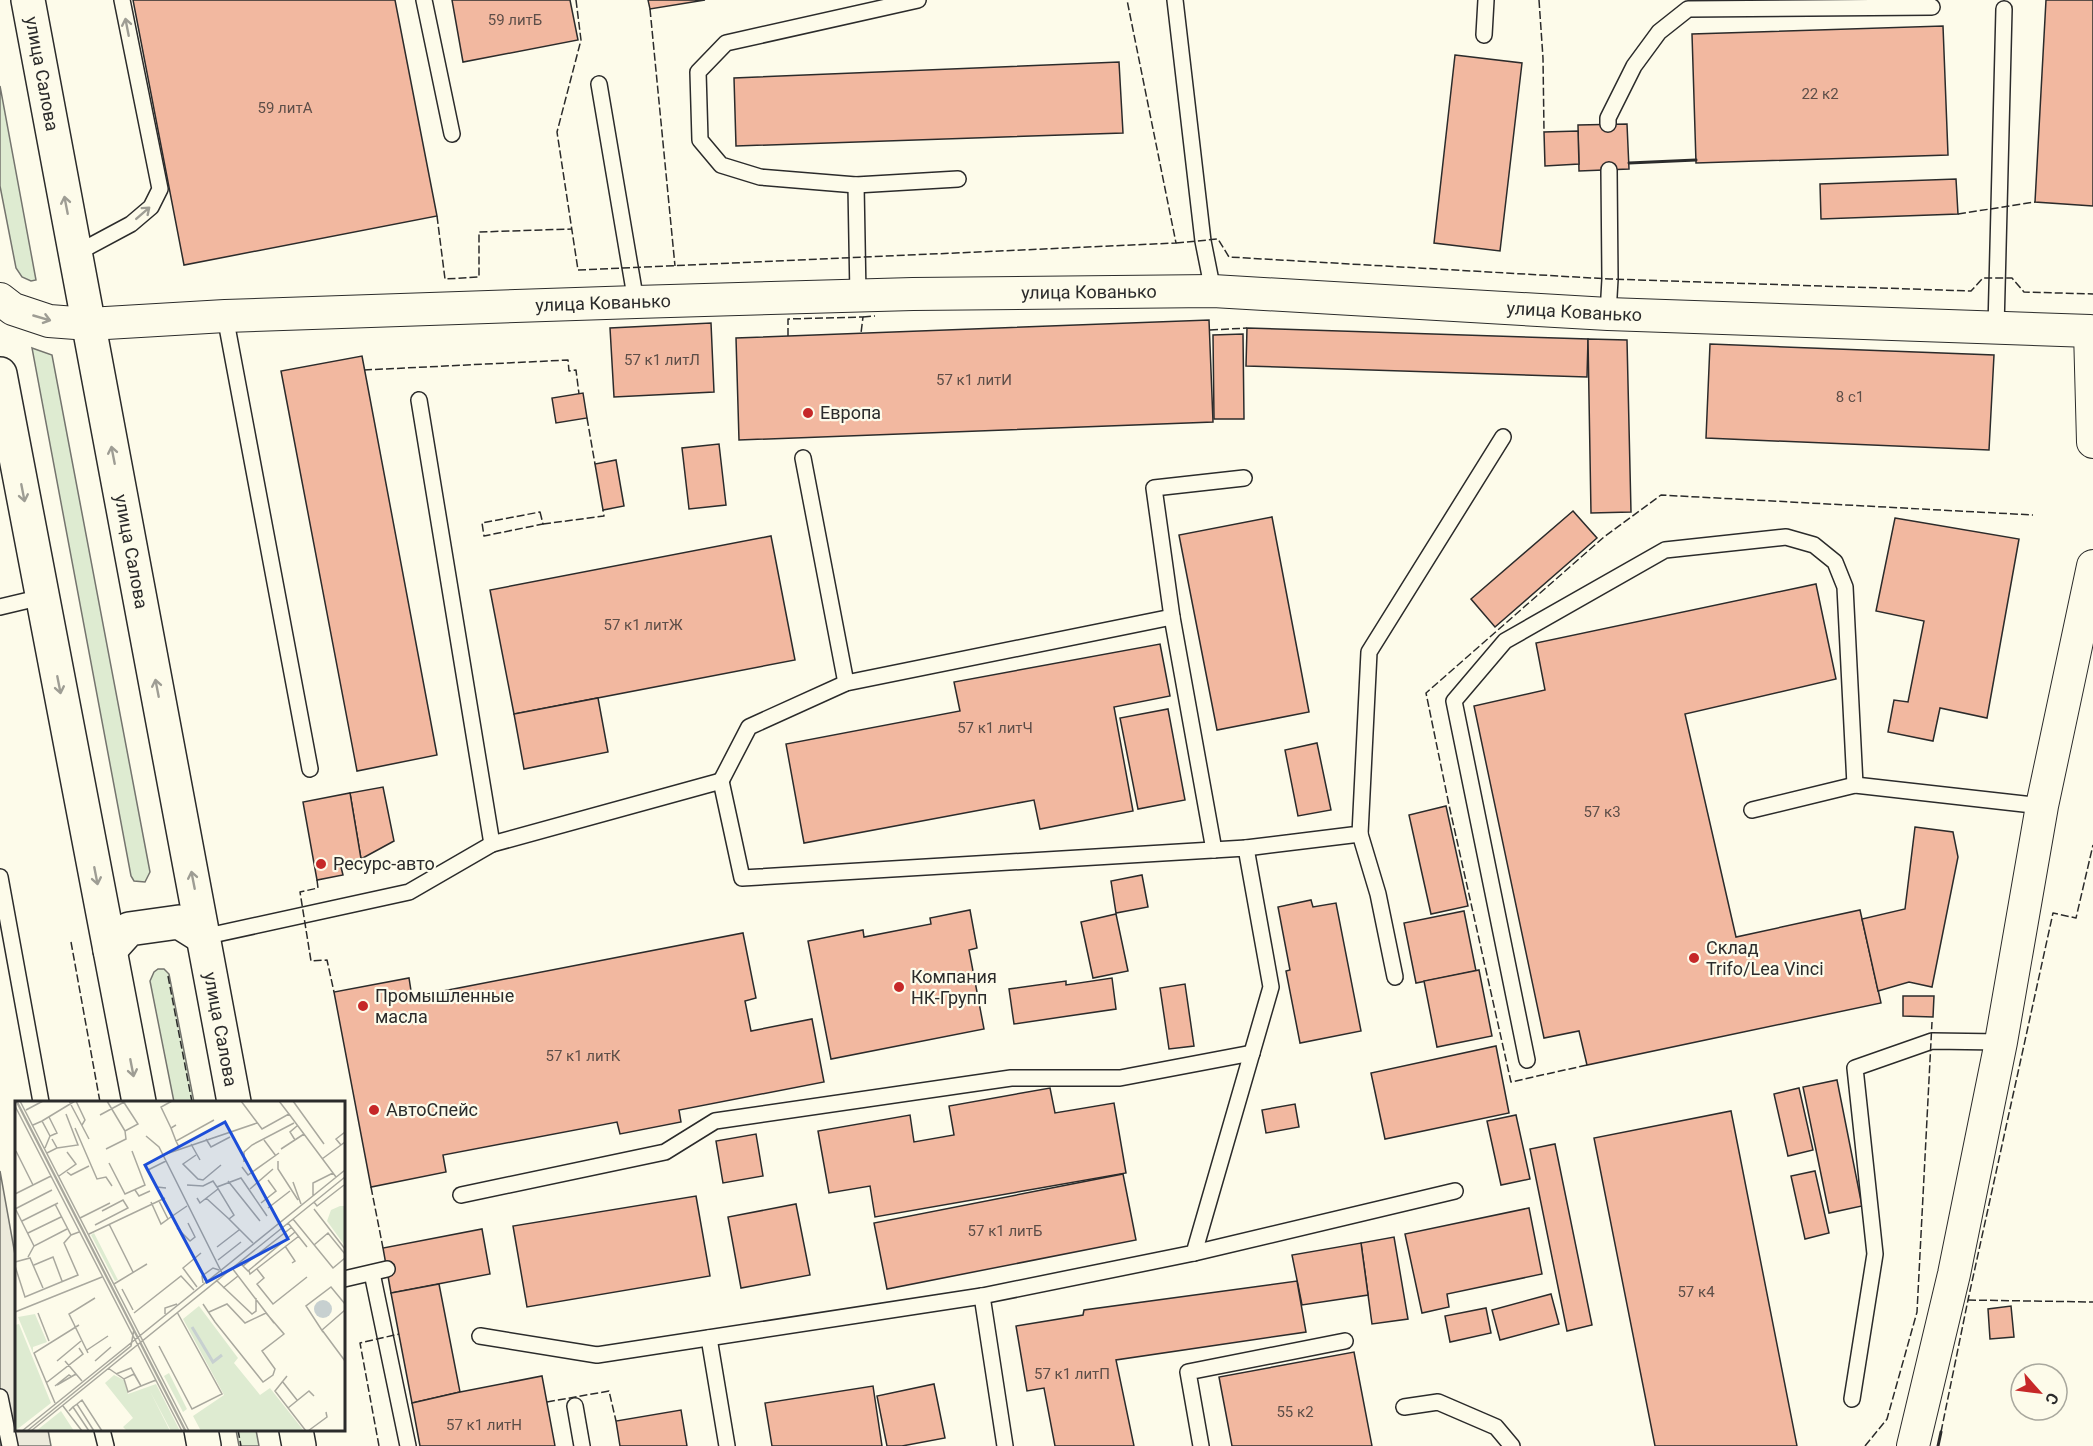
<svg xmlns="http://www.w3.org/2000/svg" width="2093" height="1446" viewBox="0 0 2093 1446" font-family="Roboto,sans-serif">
	<rect width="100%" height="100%" fill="#fdfbea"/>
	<g fill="#deebd1" stroke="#74746e" stroke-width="1.5">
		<polygon points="0,86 36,280 31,281 22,277 16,268 0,186"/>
		<polygon points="32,348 52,355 150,872 145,882 134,881 131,876"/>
		<polygon points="158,969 164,969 169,974 194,1102 174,1102 150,981 154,972"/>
		<polygon points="236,1430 256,1430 259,1446 239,1446"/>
	</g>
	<polygon fill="#eceadb" stroke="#74746e" stroke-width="1.5" points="0,1171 16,1260 16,1430 48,1430 51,1446 0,1446"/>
	<g fill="#f2b8a0" stroke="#2b2b2b" stroke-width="1.5">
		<polygon points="133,0 395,0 437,216 184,265"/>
		<polygon points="452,0 570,0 578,40 463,62"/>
		<polygon points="648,0 705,0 650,9"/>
		<polygon points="2046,0 2093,0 2093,206 2035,202"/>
		<polygon points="1943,26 1948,155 1696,163 1692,34"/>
		<polygon points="1455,55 1522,63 1500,251 1434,243"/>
		<polygon points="1119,62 1123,133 736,146 734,78"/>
		<polygon points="1627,124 1629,169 1579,171 1578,125"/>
		<polygon points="1578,131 1579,164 1545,166 1544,132"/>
		<polygon points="1956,179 1958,214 1821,219 1820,184"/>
		<polygon points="1209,320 1213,422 739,440 736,338"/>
		<polygon points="711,323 714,392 614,397 610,328"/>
		<polygon points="1247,328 1588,339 1587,377 1246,366"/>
		<polygon points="1243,334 1244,419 1214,419 1213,335"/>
		<polygon points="1588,339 1627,340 1631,512 1591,513"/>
		<polygon points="1710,344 1994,355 1989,450 1706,438"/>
		<polygon points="362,356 437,755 357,771 281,371"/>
		<polygon points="583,393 587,418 556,423 552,398"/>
		<polygon points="719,444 726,505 689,509 682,448"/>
		<polygon points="616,460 624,506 603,510 595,464"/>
		<polygon points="1573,511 1597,538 1495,627 1471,599"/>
		<polygon points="1272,517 1309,712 1217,730 1179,535"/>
		<polygon points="1895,518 2019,539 1987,718 1940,708 1933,741 1888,732 1894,700 1908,702 1924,621 1876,611"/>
		<polygon points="771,536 795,660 514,714 490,590"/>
		<polygon points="1816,584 1836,679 1685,714 1736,937 1860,910 1881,1003 1587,1065 1579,1031 1544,1038 1474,706 1545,690 1536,643"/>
		<polygon points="1160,644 1170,696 1114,707 1133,811 1040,829 1034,800 804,843 786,744 960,711 954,682"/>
		<polygon points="598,698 608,752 524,769 514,714"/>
		<polygon points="1168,709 1185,800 1138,809 1120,718"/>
		<polygon points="1317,743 1331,810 1298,816 1285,750"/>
		<polygon points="383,787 394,841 361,859 350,793"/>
		<polygon points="350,793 361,859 340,863 343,875 317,880 303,802"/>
		<polygon points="1446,806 1468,906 1431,914 1409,815"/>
		<polygon points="1915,827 1953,832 1958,857 1932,987 1909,982 1878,991 1862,919 1905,909"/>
		<polygon points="1142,875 1148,907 1116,913 1111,881"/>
		<polygon points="1311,900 1313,907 1336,903 1361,1031 1300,1043 1286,971 1290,970 1278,907"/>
		<polygon points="970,910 977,948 969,950 984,1029 831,1059 808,941 863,930 864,937 931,924 930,918"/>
		<polygon points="1464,911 1476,971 1416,983 1404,923"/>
		<polygon points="1116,914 1128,971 1093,978 1081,922"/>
		<polygon points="743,933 756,998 745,1001 751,1031 812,1019 824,1082 679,1110 681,1122 620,1134 617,1122 443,1155 446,1172 371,1187 334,992 409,978 412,997"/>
		<polygon points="1479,970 1492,1036 1437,1047 1424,981"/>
		<polygon points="1112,978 1116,1009 1014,1024 1009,989 1066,981 1066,985"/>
		<polygon points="1185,984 1194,1046 1169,1049 1160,988"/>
		<polygon points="1903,996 1934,996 1933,1017 1903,1016"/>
		<polygon points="1496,1046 1509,1113 1385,1139 1371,1073"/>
		<polygon points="1837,1080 1862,1206 1829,1213 1803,1087"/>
		<polygon points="1050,1088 1055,1113 1114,1103 1126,1173 875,1217 870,1186 829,1193 818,1131 910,1115 914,1142 954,1135 949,1106"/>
		<polygon points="1799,1088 1813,1150 1788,1156 1774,1094"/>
		<polygon points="1295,1104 1299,1127 1266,1133 1262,1110"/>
		<polygon points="1731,1111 1797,1446 1655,1446 1594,1138"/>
		<polygon points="1516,1115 1530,1179 1501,1185 1487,1121"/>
		<polygon points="756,1134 763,1176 723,1183 716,1141"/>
		<polygon points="1555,1144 1592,1325 1567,1331 1530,1149"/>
		<polygon points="1815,1171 1829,1233 1805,1239 1791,1176"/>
		<polygon points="1123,1174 1136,1240 887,1289 874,1223"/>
		<polygon points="696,1196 710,1276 527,1307 513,1226"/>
		<polygon points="796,1204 810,1275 741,1288 728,1217"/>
		<polygon points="1529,1208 1542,1274 1447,1294 1449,1307 1422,1313 1405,1234"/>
		<polygon points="482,1229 490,1274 391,1293 383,1248"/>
		<polygon points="1394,1237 1408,1319 1372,1324 1361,1243"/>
		<polygon points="1361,1243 1368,1295 1302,1305 1292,1255"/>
		<polygon points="1297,1281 1306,1332 1116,1360 1134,1446 1055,1446 1044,1388 1027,1391 1016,1326 1083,1315 1084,1310"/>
		<polygon points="439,1284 460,1392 412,1403 391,1293"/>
		<polygon points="1551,1294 1559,1324 1500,1340 1492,1310"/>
		<polygon points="2011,1306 2014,1337 1990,1339 1988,1309"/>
		<polygon points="1486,1308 1491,1333 1450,1342 1445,1316"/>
		<polygon points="1354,1352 1372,1446 1232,1446 1219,1377"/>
		<polygon points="542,1376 555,1446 420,1446 412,1403 460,1392"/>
		<polygon points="934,1384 945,1438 902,1446 887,1446 877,1396"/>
		<polygon points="873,1386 882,1446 772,1446 765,1403"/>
		<polygon points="681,1410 687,1446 620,1446 616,1421"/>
	</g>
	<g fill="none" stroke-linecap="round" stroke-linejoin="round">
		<defs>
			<g id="service">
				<polyline points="424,0 452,134"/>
				<polyline points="918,0 726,43 698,72 700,140 721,165 760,177 856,185 958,179"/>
				<polyline points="1175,0 1203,241 1213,291"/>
				<polyline points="1484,35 1486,0"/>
				<polyline points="599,84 636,302"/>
				<polyline points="1608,124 1608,118 1634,66 1659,32 1688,9 1932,7"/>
				<polyline points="856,185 858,296"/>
				<polyline points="75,254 131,224 151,207 160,189 122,0"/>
				<polyline points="1608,314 1610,279 1609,170"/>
				<polyline points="225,316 310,769"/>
				<polyline points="1996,328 2004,9"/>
				<polyline points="419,400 492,844"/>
				<polyline points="803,458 846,683"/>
				<polyline points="0,607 42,597"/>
				<polyline points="721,781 749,727 846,683 1172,617"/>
				<polyline points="1752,810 1855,785 2042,806"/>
				<polyline points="1360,834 1378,894 1395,977"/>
				<polyline points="1246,848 1360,834 1369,652 1503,437"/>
				<polyline points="1214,850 1172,617 1154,488 1244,478"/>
				<polyline points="0,877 41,1102"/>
				<polyline points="203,937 409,892 492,844 721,781 742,878 1246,848 1271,987 1194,1253 982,1296 597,1355 480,1336"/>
				<polyline points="1527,1060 1454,701 1505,641 1665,550 1786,537 1814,545 1835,562 1845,587 1855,785"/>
				<polyline points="461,1195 665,1152 715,1121 1011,1078 1120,1078 1252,1053"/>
				<polyline points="1194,1253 1455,1191"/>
				<polyline points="372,1273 408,1446"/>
				<polyline points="344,1279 387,1269"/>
				<polyline points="982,1296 1005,1446"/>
				<polyline points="709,1338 727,1446"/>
				<polyline points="0,1397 10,1446"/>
				<polyline points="1852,1399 1875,1254 1855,1068 1932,1041 2001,1042"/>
				<polyline points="575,1406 582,1446"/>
				<polyline points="1404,1407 1438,1402 1496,1427 1512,1446"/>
				<polyline points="102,1430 106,1446"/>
				<polyline points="1201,1446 1188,1372 1345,1341"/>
			</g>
			<g id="minor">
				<path id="s1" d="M0 299 13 309 49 321 89 324 225 316 636 302 913 294 1213 291 1608 314 2090 331 2093 442"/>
				<polyline points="1913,1446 1954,1274 2001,1042 2042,806 2093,566"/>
			</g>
			<g id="primary">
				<path id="s2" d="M28 0 234 1102"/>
				<polyline points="0,374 139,1102"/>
				<polyline points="110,950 129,929 179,922 203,937"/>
				<polyline points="201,1430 204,1446"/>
				<polyline points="296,1430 299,1446"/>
			</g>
		</defs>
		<use href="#service" stroke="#2b2b2b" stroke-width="18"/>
		<use href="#minor" stroke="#2b2b2b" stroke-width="34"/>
		<use href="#primary" stroke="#2b2b2b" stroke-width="36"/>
		<use href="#service" stroke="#fdfbea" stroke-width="15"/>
		<use href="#minor" stroke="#fdfbea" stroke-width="32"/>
		<use href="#primary" stroke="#fdfbea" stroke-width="33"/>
		<g stroke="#2b2b2b" stroke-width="1.5" stroke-dasharray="8 3" stroke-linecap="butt">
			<polyline points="576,0 581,40 557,132 578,270 1176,243 1127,0"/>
			<polyline points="1539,0 1543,58 1544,132"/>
			<polyline points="650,9 675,266"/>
			<polyline points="1958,214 2035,202"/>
			<polyline points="437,216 445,279 479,277 479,232 572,229"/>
			<polyline points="1176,243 1218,239 1229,257 1610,279 1971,291 1983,278 2012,278 2024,292 2093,294"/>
			<polyline points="863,317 875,316"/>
			<polyline points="1210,330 1247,328"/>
			<polyline points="788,336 788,319 863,317 861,333"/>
			<polyline points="364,370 568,360 569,371 576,370 579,394"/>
			<polyline points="587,418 595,464"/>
			<polygon points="540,512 543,524 484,536 482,523"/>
			<polyline points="543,524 604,516 603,510"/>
			<polyline points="317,880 318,888 300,892 311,961 327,960 334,992"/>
			<polyline points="71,942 100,1102"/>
			<polyline points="168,976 192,1102"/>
			<polyline points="1587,1065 1511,1082 1449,805 1426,693 1604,537 1661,495 2033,515"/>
			<polyline points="371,1187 383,1248"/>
			<polyline points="1968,1300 2093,1302"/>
			<polyline points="547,1402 609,1391 616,1421"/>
			<polyline points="238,1430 241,1446"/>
			<polyline points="1941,1432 1968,1300 2053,913 2076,918 2093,845"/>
			<polyline points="379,1446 360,1343 399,1334"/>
			<polyline points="1865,1446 1887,1419 1917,1312 1932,1022"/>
		</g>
		<g stroke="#2b2b2b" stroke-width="3">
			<polyline points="1629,163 1696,160"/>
			<polyline points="1938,1446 1941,1432"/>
		</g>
	</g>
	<defs><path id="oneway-shaft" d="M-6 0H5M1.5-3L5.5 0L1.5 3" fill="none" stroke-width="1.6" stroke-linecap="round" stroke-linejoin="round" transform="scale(1.5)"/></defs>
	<g stroke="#9e9d94">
		<use href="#oneway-shaft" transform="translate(127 27) rotate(-101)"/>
		<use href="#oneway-shaft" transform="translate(66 205) rotate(-101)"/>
		<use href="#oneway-shaft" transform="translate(143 213) rotate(-41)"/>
		<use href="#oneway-shaft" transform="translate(42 318) rotate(16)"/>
		<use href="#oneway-shaft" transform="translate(113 455) rotate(-101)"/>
		<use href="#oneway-shaft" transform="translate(23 493) rotate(79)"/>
		<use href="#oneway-shaft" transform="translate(59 685) rotate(79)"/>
		<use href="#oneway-shaft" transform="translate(157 688) rotate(-101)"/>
		<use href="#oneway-shaft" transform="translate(96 876) rotate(79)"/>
		<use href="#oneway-shaft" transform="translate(193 880) rotate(-101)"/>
		<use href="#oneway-shaft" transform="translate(132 1068) rotate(79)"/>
	</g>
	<g fill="#c62828" stroke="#fdfbea" stroke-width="2">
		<circle cx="808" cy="413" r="6"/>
		<circle cx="321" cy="864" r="6"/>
		<circle cx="1694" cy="958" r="6"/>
		<circle cx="899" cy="987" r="6"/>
		<circle cx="363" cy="1006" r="6"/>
		<circle cx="374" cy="1110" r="6"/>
	</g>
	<g text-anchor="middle" stroke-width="4.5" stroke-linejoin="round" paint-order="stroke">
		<g font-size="15" fill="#5d4e48">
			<text x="515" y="25">59 литБ</text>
			<text x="1820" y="99">22 к2</text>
			<text x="285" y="113">59 литА</text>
			<text x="662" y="365">57 к1 литЛ</text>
			<text x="974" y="385">57 к1 литИ</text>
			<text x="1850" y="402">8 с1</text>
			<text x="643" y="630">57 к1 литЖ</text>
			<text x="995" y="733">57 к1 литЧ</text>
			<text x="1602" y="817">57 к3</text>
			<text x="583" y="1061">57 к1 литК</text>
			<text x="1005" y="1236">57 к1 литБ</text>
			<text x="1696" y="1297">57 к4</text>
			<text x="1072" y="1379">57 к1 литП</text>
			<text x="1295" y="1417">55 к2</text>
			<text x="484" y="1430">57 к1 литН</text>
		</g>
		<g font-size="18" fill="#2b2b2b" stroke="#fdfbea">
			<text dy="6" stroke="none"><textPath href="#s2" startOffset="75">улица Салова</textPath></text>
			<text dy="6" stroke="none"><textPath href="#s1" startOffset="1095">улица Кованько</textPath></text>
			<text dy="6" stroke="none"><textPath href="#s1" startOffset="609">улица Кованько</textPath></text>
			<text dy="6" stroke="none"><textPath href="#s1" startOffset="1581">улица Кованько</textPath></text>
			<text dy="6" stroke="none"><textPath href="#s2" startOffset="561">улица Салова</textPath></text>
			<text dy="6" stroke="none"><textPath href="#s2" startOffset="1047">улица Салова</textPath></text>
		</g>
		<g font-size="18" fill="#2b2b2b" stroke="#fdfbea" text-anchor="start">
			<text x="820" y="419">Европа</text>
			<text x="333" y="870">Ресурс-авто</text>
			<text x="1706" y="954">Склад<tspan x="1706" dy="21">Trifo/Lea Vinci</tspan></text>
			<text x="911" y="983">Компания<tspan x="911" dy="21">НК-Групп</tspan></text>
			<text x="375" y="1002">Промышленные<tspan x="375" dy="21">масла</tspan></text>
			<text x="386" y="1116">АвтоСпейс</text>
		</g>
	</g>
	<g transform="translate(15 1101)">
		<rect width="330" height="330" fill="#fdfbea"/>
		<path d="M325 105H330V145L312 120 316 109ZM79 132 103 179 100 180 76 134ZM184 205 223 257 219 262 245 294 255 287 289 330H186L178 315 209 294 168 218ZM20 213 32 241 18 246V252L3 216ZM4 223 36 302 0 330V224ZM154 272 172 308 168 311 149 275ZM99 274 109 279 113 293 141 283 165 330H156L135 290 155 330H112L108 326 118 317 90 282ZM46 310 59 330H21Z" fill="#deebd1"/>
		<path d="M299 208a9 9 0 1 1 18 0a9 9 0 1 1-18 0Z" fill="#c7d0d0"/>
		<path fill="none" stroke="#c7d0d0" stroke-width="3" d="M177 226 198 261 207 254"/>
		<path fill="none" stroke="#a9a89e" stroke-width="1.5" d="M1 0 122 236M2 0 171 330M5 0 174 330M54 0 74 38M61 0 70 19 67 24M92 0 110 30M226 0 247 28 274 13 264 0M278 0 309 43M0 5 167 330M11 9 28 0M274 13 321 76M85 14 111 0M27 20 60 0M18 24 27 20 35 35M161 24 156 27 161 40M60 27 82 78 91 76 97 85M156 27 146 6 157 0M131 35 144 46 208 174M191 38 196 46 215 36M249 39 261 55M280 39 275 31 282 25M176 43 185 59M326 44 321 38 330 31M164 46 161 40 199 19M30 47 35 35 42 32 34 16M42 47 63 44 51 13M91 48 111 38 110 30 123 23 108 0M266 48 289 33M1 50 18 84M32 52 42 47 37 38M148 54 242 22M181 54 168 63 183 78 188 79 206 64M307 58 330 41M263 60V68L283 99M229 61V51L237 44 279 22M94 62 110 93 130 84 117 50M227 66 233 74 264 52M133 69 151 60M52 71 56 74 74 65M135 73 142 86 151 87M44 75 61 63 52 51M213 80 245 120M278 81 286 103M172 84 188 85 198 80 202 86M235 88 258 68M120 89 124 95 135 90M0 93 36 75M298 95V82L318 72M182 97 185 102 203 88M191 97 214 118M136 101 146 123 153 118 144 100M299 101 302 105 329 84M246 102 261 90 253 79M40 103 56 134 64 131M0 107 19 145M253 107 275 90M0 108 37 89M299 108 330 148M65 117 95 102M153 118 172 105M278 118 318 167 330 157M7 120 43 102M273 122 292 146M94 123 118 171M80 124 113 107 108 99 87 110M162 127 175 140 180 136 173 122M13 132 46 116M74 133 150 97M238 142 214 118 219 114 202 86 226 77 252 115M299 144 313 132 330 153M270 145 280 160 277 162M202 146 224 129M13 156 19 145 52 128M203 159 226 141M0 161 15 157 28 187M224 161 233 170 280 131M19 164 38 156 47 180M0 165 10 196 63 174 49 142 56 134M228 165 277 126M217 167 259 222M242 168 249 177 242 183 258 203 292 176M234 170 235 173 284 135M201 179 237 213 241 210V197M188 182 187 175 198 167 204 169M99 183 132 163M182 186 168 167 186 152M208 187 223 175M107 188 118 209M188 203 200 221 248 281 258 274 260 268 247 250 269 233 251 212 230 222 212 203 194 211M330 209 307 229 330 260M0 211 87 176M23 212 34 240M119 212 166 175 179 189M150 213V207L162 203M308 231 291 205 316 186 330 203M125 242 170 330M144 245 177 308 207 293 162 211M72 249 93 235M73 252 54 213 80 197M42 260 66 240M50 260 67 280M80 260 96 246M93 267 109 278 119 273M101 273 116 267 126 285 113 291 109 278M119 273 126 285 141 279M272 275 260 290 291 330M267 280 282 299M31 282 68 253 64 247M42 284 61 273M40 285 54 274 57 276M40 302 19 252 64 224M62 303 67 299 87 330M48 305 67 330M58 306 62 303 79 330M273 307 294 290 299 295M54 310 58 306 74 330M7 330 330 69M12 330 116 245 119 228M16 330 330 76M293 330 312 316 311 311"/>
		<path fill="#1d4ed8" fill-opacity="0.15" stroke="#1d4ed8" stroke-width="3" d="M210 21 273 138 192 181 130 64Z"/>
		<rect width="330" height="330" fill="none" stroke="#2b2b2b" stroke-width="3"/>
	</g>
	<g transform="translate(2039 1392) rotate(118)"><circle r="28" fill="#fdfbea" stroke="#a9a89e" stroke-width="1.5"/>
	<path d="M0-4.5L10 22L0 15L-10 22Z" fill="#c62828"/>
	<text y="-9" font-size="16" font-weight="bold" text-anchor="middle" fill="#2b2b2b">С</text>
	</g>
</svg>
